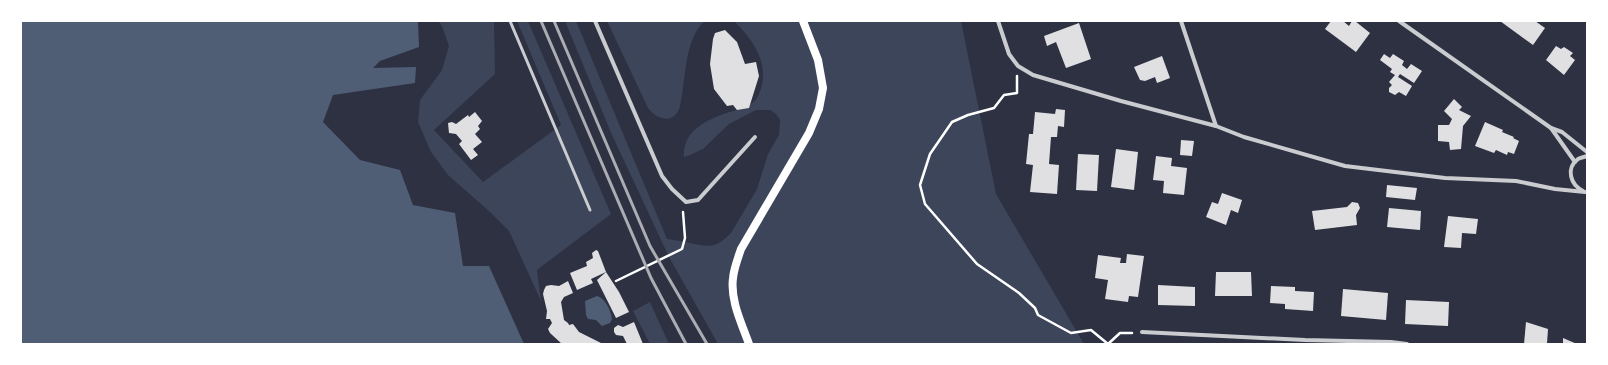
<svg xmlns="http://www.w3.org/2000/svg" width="1608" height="365" viewBox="0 0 1608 365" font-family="'Asap Condensed',sans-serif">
	<rect width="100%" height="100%" fill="#2d3142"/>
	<g fill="#3c4559">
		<polygon points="438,21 494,21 495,74 434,130 483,182 561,125 517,21 528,21 611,214 537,270 541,301 509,231 490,212 448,175 431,152 418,122 420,100 442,70 449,46 442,26"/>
		<path d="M565 21H576L667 239C675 240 682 241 690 243 710 247 715 249 731 233L757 189 768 154 779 135 780 120 776 114 770 110H756L729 124 703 149 690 155 684 157C682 129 710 118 733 111 740 109 747 108 752 103 758 99 760 92 762 85 767 59 752 39 734 21H961L996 194 1084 344H718L669 257 612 135Z"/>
		<path d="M607 21H705C684 38 686 81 680 106 675 125 657 120 648 108Z"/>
		<polygon points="650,302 669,344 650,344 633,311"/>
	</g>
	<g fill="#4f5d75">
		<polygon points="21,21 418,21 419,47 380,61 373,68 416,67 415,83 333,95 323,122 360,160 400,170 413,205 455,213 463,266 489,266 524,344 21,344"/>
		<path d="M597 296C605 298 611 310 612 319L610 323 602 326 596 320 588 319 586 315 585 301Z"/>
	</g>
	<g fill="#e0e0e3">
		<polygon points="1331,21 1343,21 1349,26 1352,21 1355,21 1370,33 1356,52 1325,29"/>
		<polygon points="1500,21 1535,21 1545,28 1533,45"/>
		<polygon points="1079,23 1091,59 1066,68 1056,42 1047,46 1044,36"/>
		<polygon points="725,30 737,42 745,64 756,62 759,76 749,108 737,110 733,105 727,106 714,89 710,64 713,39 715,33"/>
		<polygon points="1556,46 1561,49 1564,47 1573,53 1570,56 1575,60 1564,75 1546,60"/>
		<polygon points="1384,54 1390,58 1393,54 1404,61 1402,65 1407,69 1411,64 1422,71 1414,83 1400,74 1398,77 1412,86 1406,96 1399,92 1395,95 1389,92 1389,88 1392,85 1389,82 1395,75 1390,72 1392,69 1380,60"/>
		<polygon points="1162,56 1170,78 1157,83 1155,77 1145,81 1140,80 1134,67"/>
		<polygon points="1454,99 1462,107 1459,110 1471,116 1463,126 1461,149 1450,150 1449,142 1438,141 1438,125 1449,125 1452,119 1444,111"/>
		<polygon points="1056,109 1065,110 1064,127 1058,126 1057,137 1051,137 1049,164 1059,165 1057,194 1030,192 1033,165 1026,164 1029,134 1033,134 1035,112 1055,114"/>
		<polygon points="475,112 482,121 478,126 480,129 475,134 482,142 473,149 478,155 471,160 459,144 462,141 456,134 449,133 448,123 452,122 456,124 468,115 469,117"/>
		<polygon points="1485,122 1503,130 1502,132 1514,137 1513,138 1519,141 1514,154 1508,152 1507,155 1496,150 1494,153 1475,146"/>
		<polygon points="1181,140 1194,141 1192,156 1180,155"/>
		<polygon points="1116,149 1138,152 1134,190 1111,187"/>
		<polygon points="1078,154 1099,155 1097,191 1076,190"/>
		<polygon points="1156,156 1172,158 1171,166 1187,168 1184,195 1163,193 1164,181 1153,180"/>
		<polygon points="1387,185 1417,188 1415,200 1386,197"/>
		<polygon points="1222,193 1242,200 1238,213 1231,210 1226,225 1206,217 1212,202 1218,204"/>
		<polygon points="1352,202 1358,203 1360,208 1356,215 1357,225 1315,230 1312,211 1347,207"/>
		<polygon points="1389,208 1421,211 1420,230 1387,227"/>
		<polygon points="1448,216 1478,219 1476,234 1462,233 1461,248 1444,247"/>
		<polygon points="596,250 598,251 606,272 619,292 629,312 616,318 597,280 606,272 591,279 593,283 577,290 570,273 587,266 586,262 593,258 592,253"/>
		<polygon points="1127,254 1144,256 1138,297 1129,296 1128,302 1105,299 1108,280 1095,278 1098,255 1121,258 1120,263 1126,263"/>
		<polygon points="1216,272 1251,272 1252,296 1215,296"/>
		<polygon points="568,281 573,293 564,297 561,302 564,320 568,323 569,325 573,324 579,332 603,344 562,344 550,333 548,329 552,323 550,319 546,319 547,311 543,294 544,290 546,286 551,285 559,286"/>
		<polygon points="1158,285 1195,287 1195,306 1158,305"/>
		<polygon points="1271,286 1295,287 1295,291 1314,292 1313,311 1285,309 1285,304 1270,303"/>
		<polygon points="1343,289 1388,293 1386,320 1341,316"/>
		<polygon points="1406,300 1449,302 1448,326 1405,324"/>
		<polygon points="634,322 643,344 627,344 623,336 616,335 614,332 614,328 618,325 623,327"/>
		<polygon points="1526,322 1548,329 1547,344 1524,344"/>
		<polygon points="1563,338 1577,344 1563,344"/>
	</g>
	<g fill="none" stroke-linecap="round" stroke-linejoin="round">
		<g stroke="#fff" stroke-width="2.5">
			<polyline points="1017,76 1017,93 1004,95 994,108 968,115 952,122 930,154 920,185 925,204 977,264 1019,293 1035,308 1038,315 1071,333 1091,330 1108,344"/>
			<polyline points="616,281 682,249 685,238 683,212"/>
			<polyline points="1108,344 1120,333 1132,333"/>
		</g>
		<polyline stroke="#caccd0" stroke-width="3" points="510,21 590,210"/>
		<g stroke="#caccd0" stroke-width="4">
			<polyline points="595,21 662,176 672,189 686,202 698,200 755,137"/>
			<polyline points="998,21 1009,54 1018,66 1033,75 1121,101 1216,126 1244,137 1345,166 1445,178 1516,181 1555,189 1585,192"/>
			<polyline points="1181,21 1216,126"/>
			<polyline points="1399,21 1551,128 1562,132 1587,152"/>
			<polyline points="1551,128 1575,162"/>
			<path d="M1583 191C1571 185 1565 169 1578 159 1580 158 1584 157 1587 156"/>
			<polyline points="1142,332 1305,340 1391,342 1407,344"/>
		</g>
		<path stroke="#fff" stroke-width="8" d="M749 344C742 324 730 301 733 278 734 268 738 258 741 249L809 133 819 109 823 88 818 60 803 21"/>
		<g stroke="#abadb3" stroke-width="3">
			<polyline points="541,21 651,278 686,344"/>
			<polyline points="554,21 650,246 707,344"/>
		</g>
	</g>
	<rect width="1608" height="365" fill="none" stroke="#ffffff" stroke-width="44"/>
</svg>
